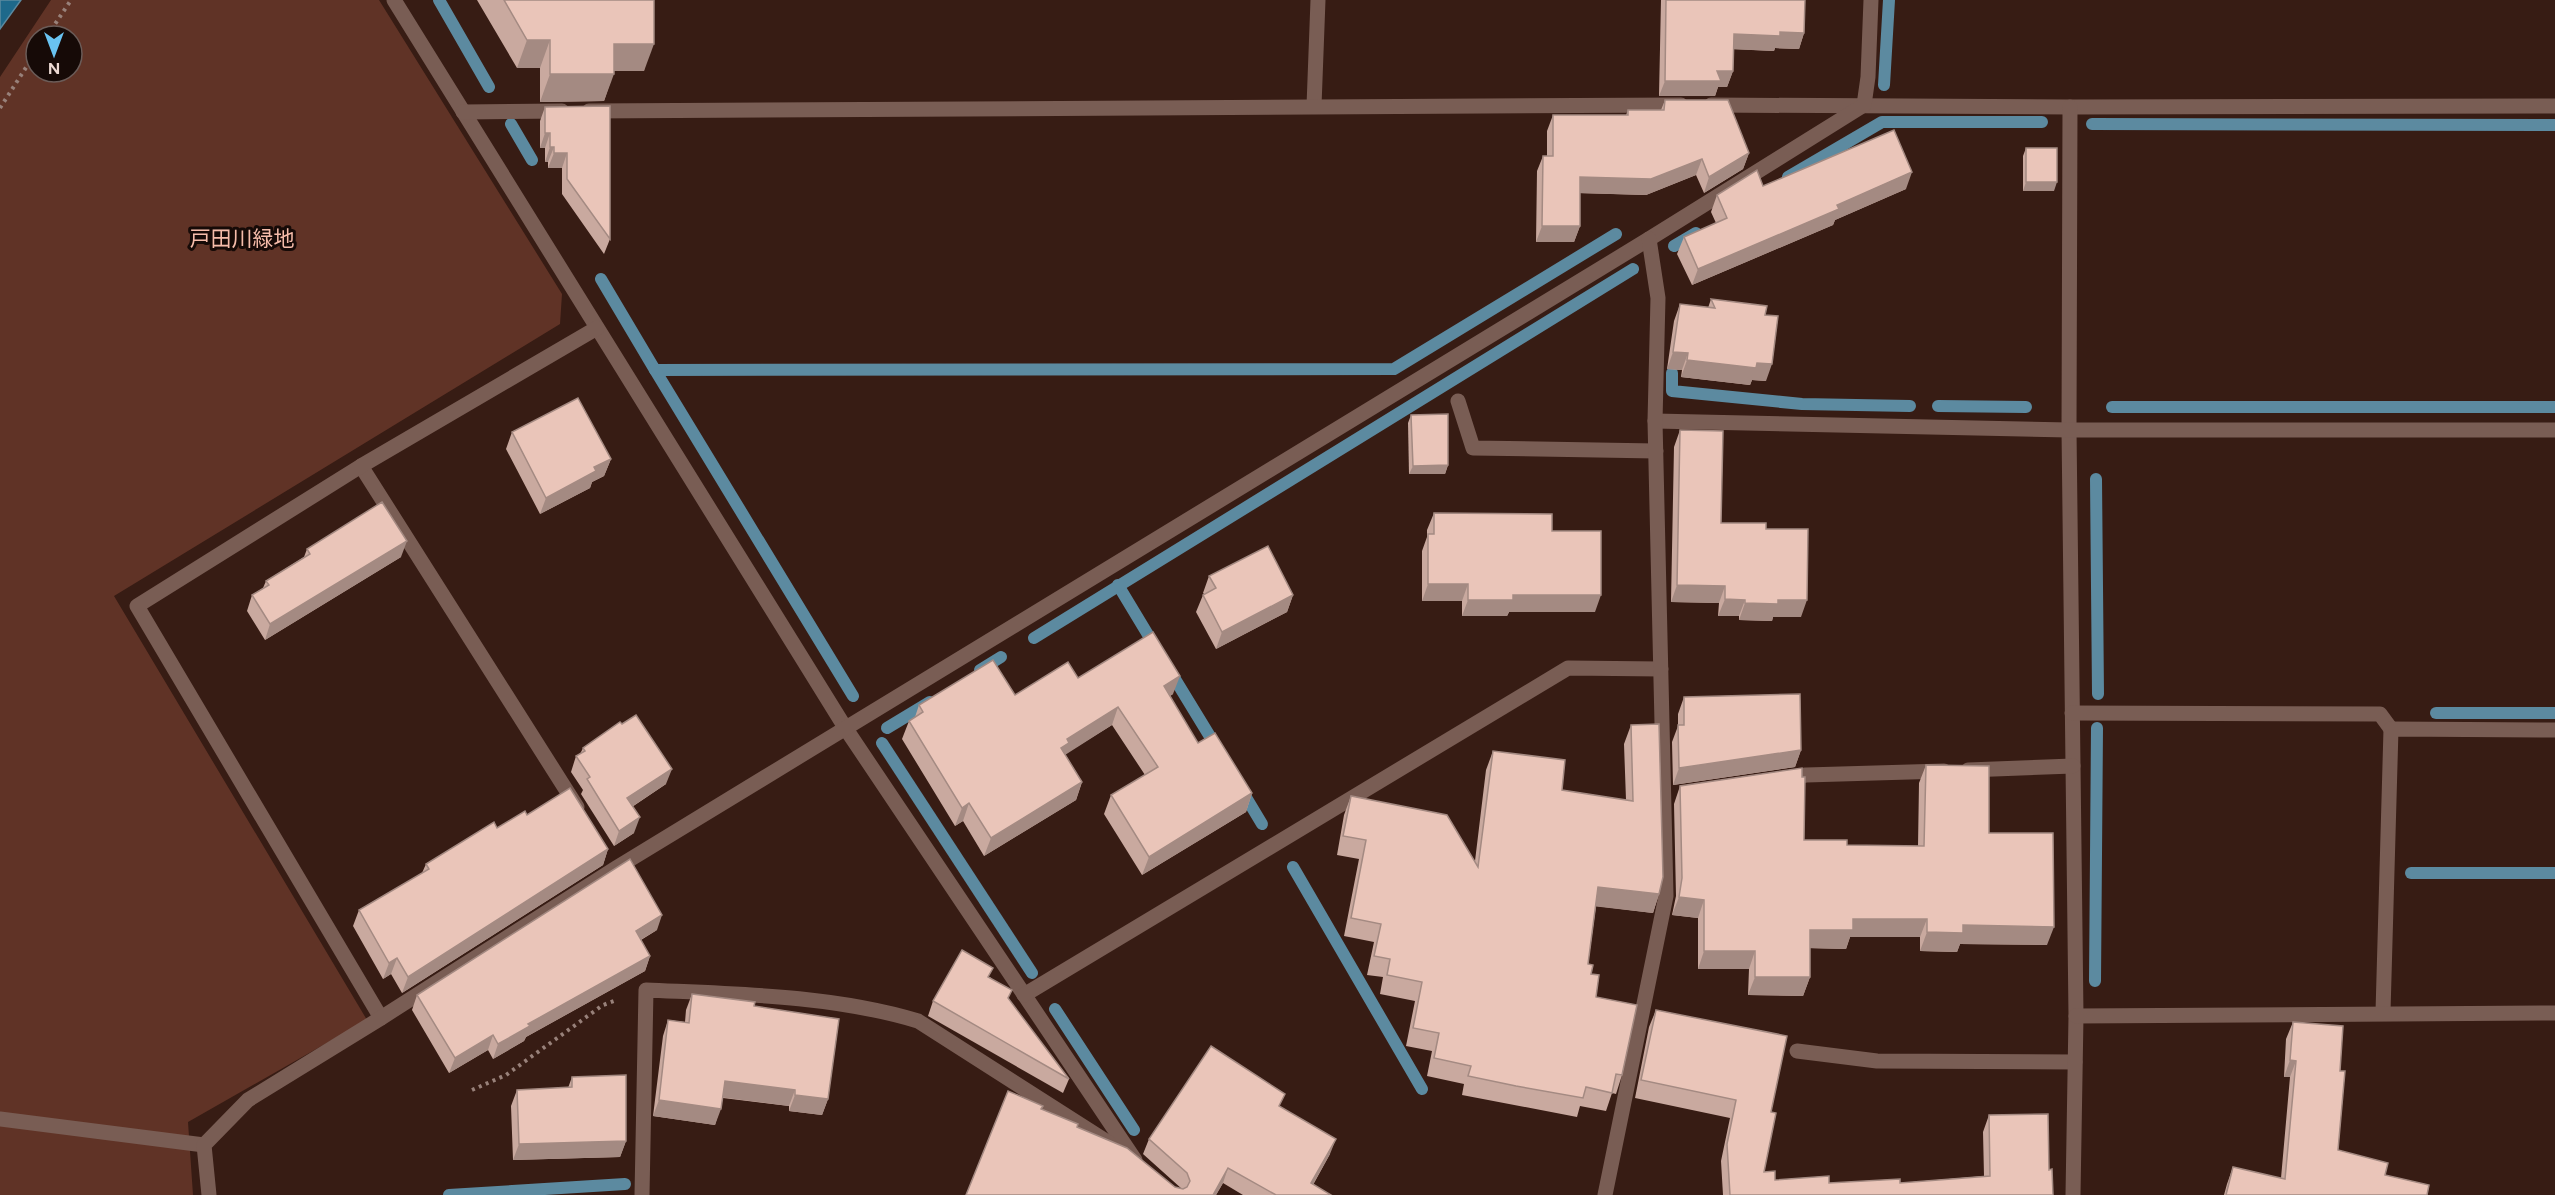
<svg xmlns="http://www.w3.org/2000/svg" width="2555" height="1195" viewBox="0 0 2555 1195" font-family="Figtree,'Noto Sans JP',sans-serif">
	<rect width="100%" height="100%" fill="#371c14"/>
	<path fill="#603326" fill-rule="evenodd" d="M51 0H379L562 294 560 324 114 596 367 1020 188 1122 193 1195H0V77ZM36 36H72V72H36Z"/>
	<polygon fill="#1e698b" stroke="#5c8aa0" stroke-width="1.5" points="0,0 21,0 0,29"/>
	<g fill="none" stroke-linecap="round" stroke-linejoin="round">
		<g stroke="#5c8aa0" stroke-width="12">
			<polyline points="439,0 489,87"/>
			<polyline points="1884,85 1889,0"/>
			<polyline points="511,124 532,160"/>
			<polyline points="2092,124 2555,125"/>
			<polyline points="1788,177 1882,122 2042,122"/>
			<polyline points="1674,246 1696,233"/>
			<polyline points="601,279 655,370 1394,369 1616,234"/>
			<polyline points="655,370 853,696"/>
			<polyline points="1672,373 1672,391 1802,404 1910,406"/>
			<polyline points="1938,406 2026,407"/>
			<polyline points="2112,407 2555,407"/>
			<polyline points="2096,479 2098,694"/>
			<polyline points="1118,585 1156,648"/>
			<polyline points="1034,638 1633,269"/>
			<polyline points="980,670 1001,657"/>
			<polyline points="1170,671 1217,748"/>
			<polyline points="2436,713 2555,713"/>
			<polyline points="887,728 930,702"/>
			<polyline points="882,743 1032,973"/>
			<polyline points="1241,789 1262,824"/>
			<polyline points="1293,867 1422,1089"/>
			<polyline points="2411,873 2555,873"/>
			<polyline points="2095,981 2097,728"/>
			<polyline points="1055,1009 1134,1130"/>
			<polyline points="449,1195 625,1184"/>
		</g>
		<g stroke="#98817a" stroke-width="4" stroke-dasharray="3 4.5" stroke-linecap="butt">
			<polyline points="47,36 71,0"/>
			<polyline points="0,108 36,52"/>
			<polyline points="472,1090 506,1075 603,1005 617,1000"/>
		</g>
		<g stroke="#795d54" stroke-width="15">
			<polyline points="1314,106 1318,0"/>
			<polyline points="1458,401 1473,448 1656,451"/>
			<polyline points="1797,1051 1877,1061 2075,1062"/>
			<polyline points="0,1119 204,1145"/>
		</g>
		<g stroke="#795d54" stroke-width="15">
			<polyline points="394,0 846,729 1135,1160"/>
			<polyline points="1711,105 2070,107 2555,106"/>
			<polyline points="2070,107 2069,430 2076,1016 2073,1195"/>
			<polyline points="589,111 1681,105"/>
			<polyline points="463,112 562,111"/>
			<polyline points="1655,421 2069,430 2555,430"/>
			<polyline points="361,466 577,807"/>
			<polyline points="2072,713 2380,714 2391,729"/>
			<polyline points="1968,770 2073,766"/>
			<polyline points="1782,779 1806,775 1944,771"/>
			<polyline points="1024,995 1568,668 1661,669"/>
			<polyline points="2383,1012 2391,729 2555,730"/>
			<polyline points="2076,1016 2555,1013"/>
			<polyline points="381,1018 137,606 361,466 597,328"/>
			<polyline points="209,1195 204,1145 248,1100 381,1018 616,868 1649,239 1864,105 1868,77 1871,0"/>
			<path d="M642 1195 646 990C735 994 832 995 918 1021L1109 1143"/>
			<polyline points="1605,1195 1666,896 1655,421 1658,298 1649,239"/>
		</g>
	</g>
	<g fill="#c9a99f">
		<polygon points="477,0 654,0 644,71 614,71 604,101 540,102 540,68 517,68"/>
		<polygon points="1661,0 1805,0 1804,33 1799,49 1775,48 1774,51 1733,49 1733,71 1727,87 1718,87 1715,96 1659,96"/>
		<polygon points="1665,100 1749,153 1743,169 1704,193 1696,175 1646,195 1580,193 1580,226 1574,242 1536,242 1537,171 1543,156 1547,156 1547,131 1553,115 1626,115 1628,110 1661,110"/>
		<polygon points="545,107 610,239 604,254 562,194 562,168 548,168 548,162 545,162 545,148 540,148 540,121"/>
		<polygon points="2026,148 2054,191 2023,191 2023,156"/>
		<polygon points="1763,186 1906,189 1835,220 1833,225 1692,285 1677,254 1684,237 1716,223 1711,212 1717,195"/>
		<polygon points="1711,299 1765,315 1766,381 1752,380 1750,385 1681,377 1682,370 1667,369 1674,321 1680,304 1708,308"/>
		<polygon points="1411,415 1448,465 1445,474 1409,474 1408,423"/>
		<polygon points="1680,430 1721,523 1766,529 1801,617 1773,617 1772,621 1739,620 1739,616 1718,616 1719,603 1671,602 1674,447"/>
		<polygon points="512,432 611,459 604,476 592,482 590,488 540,514 506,449"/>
		<polygon points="1434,513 1552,531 1595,612 1509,612 1507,616 1462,616 1462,601 1422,601 1422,551 1427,537 1427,530"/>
		<polygon points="307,549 401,557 265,640 247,611 252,595 263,588 266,581 304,557"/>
		<polygon points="1209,576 1293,595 1287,612 1216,649 1196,612 1203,595 1204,594 1203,593"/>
		<polygon points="1078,678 1173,694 1170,696 1198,743 1252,793 1246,812 1142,875 1104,814 1111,795 1145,775 1112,725 1065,754 1082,782 1076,800 984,856 963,821 955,826 902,739 909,721 915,717 919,705 1015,695"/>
		<polygon points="1684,697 1801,750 1795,767 1673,785 1672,742 1678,726 1678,714"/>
		<polygon points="1631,725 1659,894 1653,913 1596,906 1588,964 1596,997 1622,1075 1616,1094 1612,1093 1606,1111 1580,1106 1577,1117 1462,1095 1464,1084 1427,1076 1432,1051 1406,1046 1415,1001 1380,994 1383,977 1367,975 1374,942 1344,936 1359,859 1337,855 1344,815 1351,796 1475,861 1486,770 1493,751 1562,790 1626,800 1624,744"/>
		<polygon points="583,748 666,784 632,807 634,833 614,846 581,794 583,790 571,772 576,756 580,754"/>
		<polygon points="1926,765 1989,833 2047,945 1960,944 1957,952 1920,951 1920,937 1850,937 1846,949 1810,948 1810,977 1803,996 1748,995 1749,969 1698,969 1698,918 1672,915 1676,896 1674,804 1680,786 1804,840 1847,845 1918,846 1919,783"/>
		<polygon points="527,815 608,849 603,865 402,993 391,974 383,979 353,926 359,910 422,873 426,864 497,828"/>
		<polygon points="657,930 641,940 650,956 645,971 526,1037 524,1041 493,1059 488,1050 449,1073 412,1010 417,995"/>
		<polygon points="990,977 1009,1000 1069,1079 1063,1093 928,1016 933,1001"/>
		<polygon points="692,994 754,1006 828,1099 822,1115 789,1111 789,1106 723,1098 715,1125 653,1116 663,1036 668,1020 685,1022 686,1010"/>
		<polygon points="1656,1010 1771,1112 1764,1172 1775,1180 1829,1183 1900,1183 1984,1176 1983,1132 1989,1115 2049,1170 2053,1195 1723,1195 1721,1161 1730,1118 1635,1098 1649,1027"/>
		<polygon points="2293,1022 2340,1071 2338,1150 2385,1175 2427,1195 2224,1195 2227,1184 2233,1167 2281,1178 2290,1077 2284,1077 2286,1039"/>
		<polygon points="572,1077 626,1141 620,1157 513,1160 511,1106 517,1090 568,1088"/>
		<polygon points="1281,1107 1330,1154 1313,1185 1331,1195 1243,1195 1223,1183 1216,1195 966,1195 1041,1109 1077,1127 1175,1187 1182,1189 1143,1154 1149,1139"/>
	</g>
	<g fill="#a48a82">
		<polygon points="1780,32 1804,33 1799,49 1775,48 1774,51 1728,49 1734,34"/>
		<polygon points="527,40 550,40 540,68 517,68"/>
		<polygon points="614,44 654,44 644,71 604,71"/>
		<polygon points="1717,71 1733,71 1727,87 1718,87 1715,96 1659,96 1665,81"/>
		<polygon points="550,74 614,74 604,101 540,102"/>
		<polygon points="545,133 550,133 545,148 540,148"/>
		<polygon points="550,147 554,147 548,162 545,162"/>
		<polygon points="554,153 567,153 562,168 548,168"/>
		<polygon points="1749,153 1743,169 1704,193 1709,177"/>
		<polygon points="1702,159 1696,175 1646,195 1574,193 1580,177"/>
		<polygon points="1912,172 1906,189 1835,220 1833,225 1692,285 1698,269 1837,205"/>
		<polygon points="2026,182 2057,182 2054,191 2023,191"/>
		<polygon points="1542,226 1580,226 1574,242 1536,242"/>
		<polygon points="1673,352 1688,353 1682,370 1667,369"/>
		<polygon points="1687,360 1757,363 1772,364 1766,381 1752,380 1750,385 1681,377"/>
		<polygon points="611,459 604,476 592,482 590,488 540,514 546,498 594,467"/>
		<polygon points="1448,465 1445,474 1409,474 1413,466"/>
		<polygon points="407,541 401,557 265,640 270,624"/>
		<polygon points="1428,584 1468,584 1462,601 1422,601"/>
		<polygon points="1677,585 1725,586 1719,603 1671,602"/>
		<polygon points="1293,595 1287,612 1216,649 1222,632"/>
		<polygon points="1513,595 1601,595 1595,612 1509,612 1507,616 1462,616 1468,600"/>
		<polygon points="1725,599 1745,600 1739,616 1718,616"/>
		<polygon points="1778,600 1807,600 1801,617 1773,617 1772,621 1739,620 1745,603"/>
		<polygon points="1180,676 1173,694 1157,704 1164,686"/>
		<polygon points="1118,707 1112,725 1065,755 1061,748 1067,739"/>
		<polygon points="1801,750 1795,767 1673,785 1679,768"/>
		<polygon points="672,769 666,784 621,814 627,798"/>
		<polygon points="1082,782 1076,800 984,856 991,838"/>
		<polygon points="1252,793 1246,812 1142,875 1149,857"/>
		<polygon points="969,803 963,821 955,826 962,808"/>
		<polygon points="640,817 634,833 614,846 619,831"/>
		<polygon points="608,849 603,865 402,993 408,977"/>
		<polygon points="1598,887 1659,894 1653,913 1592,906"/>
		<polygon points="1679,897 1704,900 1698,918 1672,915"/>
		<polygon points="662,915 657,930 630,946 636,931"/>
		<polygon points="1853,919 1927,919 1920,937 1850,937 1846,949 1803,948 1810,930"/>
		<polygon points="1963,925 2054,927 2047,945 1960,944 1957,952 1920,951 1927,932"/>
		<polygon points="1704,951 1755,951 1749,969 1698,969"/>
		<polygon points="650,956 645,971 526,1037 524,1041 493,1059 498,1044 528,1024"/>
		<polygon points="397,958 391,974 383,979 389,963"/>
		<polygon points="1755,977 1810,977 1803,996 1748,995"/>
		<polygon points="493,1035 488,1050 449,1073 455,1058"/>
		<polygon points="2290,1060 2296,1061 2290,1077 2284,1077"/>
		<polygon points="725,1081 795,1090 789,1106 719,1097"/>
		<polygon points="795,1095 828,1099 822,1115 789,1111"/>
		<polygon points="659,1100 721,1109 715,1125 653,1116"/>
		<polygon points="1336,1139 1330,1154 1307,1195 1311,1183"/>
		<polygon points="626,1141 620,1157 513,1160 519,1144"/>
		<polygon points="1228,1168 1223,1183 1216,1195 1213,1195"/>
	</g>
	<g fill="#eac5b9" stroke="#a48a82" stroke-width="1.5">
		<polygon points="504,0 654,0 654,44 614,44 614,74 550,74 550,40 527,40"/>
		<polygon points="1666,0 1805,0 1804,33 1780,32 1780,36 1734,34 1733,71 1717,71 1721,81 1665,81"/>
		<polygon points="1665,100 1728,100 1749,153 1709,177 1702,159 1651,179 1580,177 1580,226 1542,226 1543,156 1553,156 1553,115 1628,115 1628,110 1664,110"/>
		<polygon points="610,106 610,239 567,179 567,153 554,153 554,147 550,147 550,133 545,133 545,107"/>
		<polygon points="1894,130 1912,172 1837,205 1839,209 1698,269 1684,237 1727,218 1717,195 1757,170 1763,186"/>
		<rect x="2026" y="148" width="31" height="34"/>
		<polygon points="1711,299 1767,306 1765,315 1778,316 1772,364 1757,363 1756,368 1687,360 1688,353 1673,352 1680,304 1715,308"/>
		<polygon points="578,398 611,459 594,467 596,471 546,498 512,432"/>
		<polygon points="1448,414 1448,465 1413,466 1411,415"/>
		<polygon points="1680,430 1723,431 1721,523 1766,523 1766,529 1808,529 1807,600 1778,600 1778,604 1745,603 1745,600 1725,599 1725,586 1677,585"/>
		<polygon points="382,502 407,541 270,624 252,595 269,585 266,581 310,554 307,549"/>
		<polygon points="1434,513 1552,514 1552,531 1601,531 1601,595 1513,595 1513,600 1468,600 1468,584 1428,584 1428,534 1434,534"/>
		<polygon points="1268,546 1293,595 1222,632 1203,595 1216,588 1209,576"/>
		<polygon points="1153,632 1180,676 1164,686 1198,743 1215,733 1252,793 1149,857 1111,795 1158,767 1118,707 1067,739 1069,743 1061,748 1082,782 991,838 969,803 962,808 909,721 923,712 919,705 993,660 1015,695 1068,662 1078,678"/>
		<polygon points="1800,694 1801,750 1679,768 1678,725 1684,725 1684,697"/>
		<polygon points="636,715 672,769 627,798 640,817 619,831 587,779 590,777 576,756 585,751 583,748 620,722 622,724"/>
		<polygon points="1659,724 1663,877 1659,894 1598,887 1588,964 1593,965 1591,974 1599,975 1596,997 1637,1005 1622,1075 1616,1074 1612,1093 1586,1087 1583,1098 1516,1086 1468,1076 1471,1066 1434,1058 1439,1033 1413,1028 1422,982 1387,975 1390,959 1374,956 1381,924 1351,918 1366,840 1343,836 1351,796 1447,815 1478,867 1493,751 1565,760 1562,790 1633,801 1631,725"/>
		<polygon points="1926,765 1989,766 1989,833 2053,833 2054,927 1963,925 1963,933 1927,932 1927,919 1853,919 1853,930 1810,930 1810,977 1755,977 1755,951 1704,951 1704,900 1679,897 1682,878 1680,786 1802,768 1802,777 1805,777 1804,840 1847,840 1847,845 1924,846"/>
		<polygon points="570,788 608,849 408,977 397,958 389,963 359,910 429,869 426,864 494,822 497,828 525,811 527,815"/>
		<polygon points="630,859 662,915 636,931 650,956 528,1024 530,1026 498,1044 493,1035 455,1058 417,995"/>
		<polygon points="962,950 993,968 988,977 1012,990 1008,998 1069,1079 933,1001"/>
		<polygon points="692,994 755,1002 754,1006 839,1019 828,1099 795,1095 795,1090 725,1081 721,1109 659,1100 668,1020 689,1023"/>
		<polygon points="1656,1010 1787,1036 1771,1112 1776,1113 1764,1172 1775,1171 1775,1180 1829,1176 1829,1183 1900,1179 1900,1183 1990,1176 1989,1115 2048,1114 2049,1170 2052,1169 2053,1195 1730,1195 1727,1144 1736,1100 1641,1080"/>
		<polygon points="2293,1022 2343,1026 2340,1071 2345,1071 2338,1150 2388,1163 2385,1175 2429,1185 2427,1195 2226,1195 2233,1167 2285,1179 2296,1061 2290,1060"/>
		<polygon points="1211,1046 1285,1094 1279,1106 1336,1139 1311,1183 1331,1195 1276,1195 1228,1168 1213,1195 966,1195 1008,1091 1043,1106 1041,1109 1078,1124 1077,1127 1127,1148 1175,1187 1183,1189 1187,1187 1190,1181 1187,1173 1149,1139"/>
		<polygon points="626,1075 626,1141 519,1144 517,1090 572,1087 572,1077"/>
	</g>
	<g text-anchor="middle" stroke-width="6" stroke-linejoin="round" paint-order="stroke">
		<g font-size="21" fill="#f6bcaa" stroke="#160a07">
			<text x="242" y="246">戸田川緑地</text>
		</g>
	</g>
	<g transform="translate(54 54) rotate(180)"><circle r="28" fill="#160a07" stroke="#6b5c58" stroke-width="1.5"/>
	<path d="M0-4.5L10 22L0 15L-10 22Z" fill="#69c3f1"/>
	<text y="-9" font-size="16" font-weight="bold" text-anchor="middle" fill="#ebd8d2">N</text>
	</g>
</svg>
